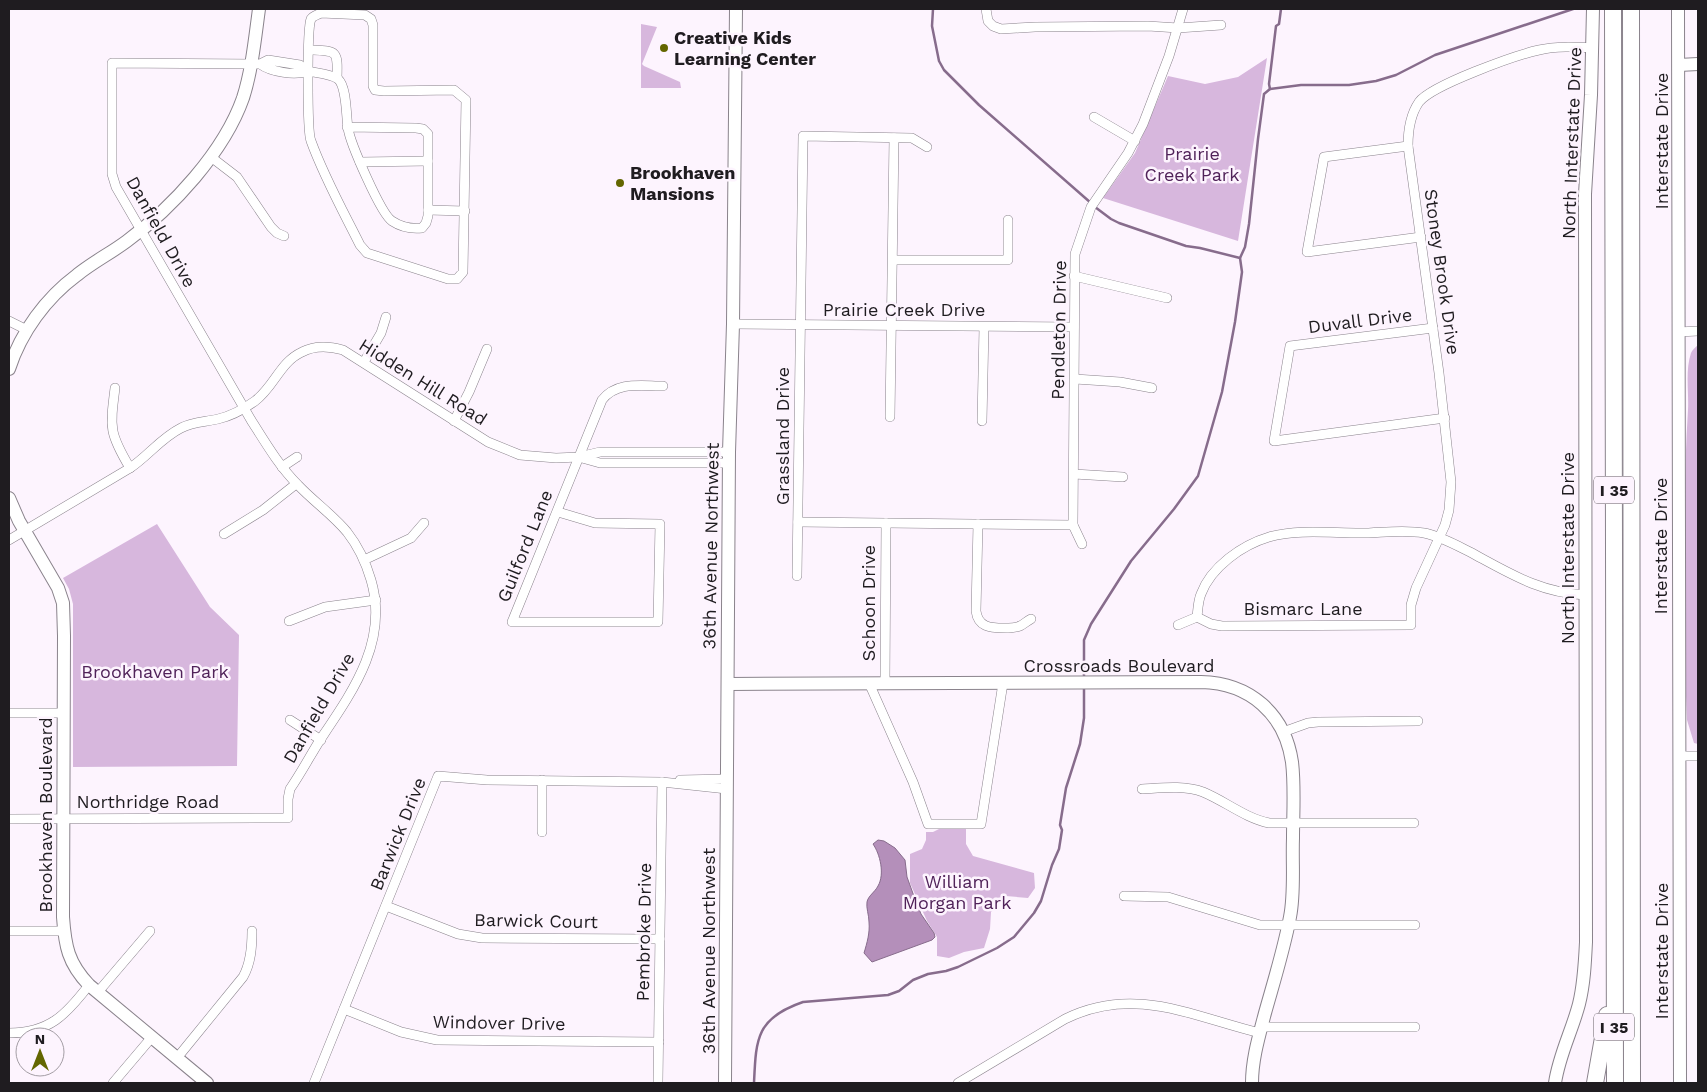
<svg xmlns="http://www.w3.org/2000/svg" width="1707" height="1092" viewBox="0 0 1707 1092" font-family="'Work Sans',sans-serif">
	<rect width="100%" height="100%" fill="#fdf4fe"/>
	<g fill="#d7b7dd">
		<polygon points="641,24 657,27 642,64 644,66 680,82 681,88 641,88"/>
		<polygon points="1267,58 1238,241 1103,198 1135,153 1168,76 1205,84 1238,77"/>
		<path d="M1698 345V744L1694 743 1687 720 1686 696C1685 601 1682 505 1688 410 1689 392 1685 371 1691 353 1692 350 1695 348 1698 345Z"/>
		<polygon points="157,524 210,607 239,635 237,766 73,767 73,604 69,589 63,578"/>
		<polygon points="941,828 966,828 966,844 973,856 1034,873 1035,888 1028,898 1006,896 991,912 990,929 984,948 964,952 949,958 937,956 937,937 927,921 910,883 910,854 922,849 926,840 926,832 933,832"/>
	</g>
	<path fill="#b48fba" stroke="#876c8c" d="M878 840 884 841 895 848 905 860 907 877 915 899 921 914 934 933 935 937 932 940 872 962 864 953C867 943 870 933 869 922 869 915 866 908 867 902 868 896 875 892 878 886 885 874 880 854 873 844Z"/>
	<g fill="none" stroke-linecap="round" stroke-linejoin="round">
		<g stroke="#876c8c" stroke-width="2.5">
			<polyline points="933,9 932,26 939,61 944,70 979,105 1091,203"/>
			<polyline points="1270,89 1269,84 1276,26 1279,24 1281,9"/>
			<polyline points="1095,207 1111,219 1119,223 1186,246 1200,248 1240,258"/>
			<polyline points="1084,679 1084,640 1091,624 1131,561 1174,509 1198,476 1222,392 1235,322 1242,272 1240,258 1245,247 1249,224 1258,139 1264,94 1270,89 1301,85 1349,85 1376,81 1396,75 1435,55 1573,9"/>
			<path d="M754 1083C756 1039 756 1018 803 1002L888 995 899 991 913 980 928 974 946 971 958 967 997 948 1014 937 1034 913 1041 901 1052 865 1059 849 1062 830 1060 825 1066 788 1080 744 1084 718V687"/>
		</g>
		<defs>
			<g id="street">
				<polyline points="986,9 988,21 993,26 1001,29 1035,27 1148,26 1178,28 1221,25"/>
				<path d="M321 13 365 15 371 19 373 25V86L375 90 384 91 454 90 466 100 463 272 457 279H448L367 253 360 245C343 211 324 177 311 141 307 132 307 28 311 19 313 16 317 15 321 13Z"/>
				<path d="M310 50C337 51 338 50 337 78"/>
				<path d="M308 71C316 73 331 74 338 79 347 87 346 116 348 128 350 143 381 214 392 221 401 227 412 229 422 228L426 223 428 216V134L423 129 416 128 347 127"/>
				<polyline points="1094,117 1135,141"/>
				<polyline points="1408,146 1324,157 1307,252 1421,237"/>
				<polyline points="211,157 237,177 271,227 277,233 284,236"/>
				<polyline points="360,162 428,161"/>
				<polyline points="428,210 465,211"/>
				<polyline points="893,260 1008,260 1008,220"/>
				<polyline points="1074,276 1167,298"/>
				<polyline points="9,321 27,330"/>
				<polyline points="733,324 1074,327"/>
				<polyline points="1433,328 1290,346 1274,441 1445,418"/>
				<polyline points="1678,332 1698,331"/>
				<polyline points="364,362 381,333 386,317"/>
				<polyline points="1075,379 1120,382 1152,388"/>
				<path d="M115 388C110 428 109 433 130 468"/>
				<polyline points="890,417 894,138"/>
				<polyline points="454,421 469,392 487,349"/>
				<polyline points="982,421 984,327"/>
				<polyline points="582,458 600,463 729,463"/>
				<polyline points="282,467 297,457"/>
				<polyline points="1074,474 1123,477"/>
				<path d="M558 512 595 523 660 524 658 622H512L602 400C617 381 641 386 663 386"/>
				<polyline points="798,522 1073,525"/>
				<path d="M978 524 976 611C978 627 990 628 1004 628 1009 628 1015 628 1020 626 1024 624 1027 621 1031 619"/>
				<polyline points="224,534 263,510 296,484"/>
				<path d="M9 540 130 468C148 456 161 438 181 428 192 422 205 422 218 419 231 416 244 409 255 401 274 387 280 362 302 352 315 345 329 346 343 350L488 442 520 455 556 458 579 457 600 452H729"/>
				<polyline points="1082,544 1073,525 1075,254 1091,207 1128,153 1143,124 1169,56 1183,9"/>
				<polyline points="364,560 411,538 424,523"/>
				<polyline points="797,576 803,136 912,138 927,147"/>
				<path d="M1197 617 1211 624 1222 626 1411 625V605L1416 588 1445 525 1449 510 1451 482 1439 373 1408 146C1408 130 1410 115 1419 102 1432 85 1516 55 1539 50 1556 46 1575 47 1593 48"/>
				<path d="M1197 617C1198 609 1198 601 1201 594 1211 567 1242 545 1269 537 1297 529 1330 533 1360 533 1380 533 1404 529 1424 533 1440 536 1456 545 1470 552 1509 573 1540 593 1586 595"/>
				<polyline points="289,621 325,607 376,600"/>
				<polyline points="1178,625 1197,617"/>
				<polyline points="869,683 913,782 928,824 981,824 1003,683"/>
				<polyline points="885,683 886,523"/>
				<polyline points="9,713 64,713"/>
				<polyline points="290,720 321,740"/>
				<polyline points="1283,732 1308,723 1318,722 1418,721"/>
				<polyline points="1679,756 1698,756"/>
				<polyline points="680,780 727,779"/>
				<path d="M1142 789C1161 788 1184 785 1203 792 1225 801 1245 818 1269 823H1414"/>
				<path d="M9 819 288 818V799L290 789C301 773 310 756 320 740 353 691 389 641 371 580 366 563 358 546 347 532 333 515 313 501 298 485 279 466 265 442 251 420L116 187 112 174V63L260 64 268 60 300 65 308 71C295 76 271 72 260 64"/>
				<polyline points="542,832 542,780"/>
				<polyline points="1124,896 1168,897 1260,925 1415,925"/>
				<polyline points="386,906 458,934 482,938 660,939"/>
				<polyline points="9,931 64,931"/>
				<polyline points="98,992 150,931"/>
				<polyline points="344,1009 401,1032 437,1040 659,1042"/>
				<polyline points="1261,1027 1415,1027"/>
				<path d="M9 1033C49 1033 66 1015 89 985"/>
				<path d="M177 1058 243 977C251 963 252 947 252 931"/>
				<polyline points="113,1083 152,1037"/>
				<polyline points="314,1083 438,776 487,780 662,782 727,789"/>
				<polyline points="658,1083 662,782"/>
				<path d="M958 1083 1065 1019C1134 985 1191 1016 1260 1033"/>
			</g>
			<g id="secondary">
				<polyline points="1678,9 1680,1083"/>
				<polyline points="1679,65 1698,64"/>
				<path d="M9 369C21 332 46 298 77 275 93 262 111 253 127 241 172 208 224 152 243 98 252 70 255 38 259 9"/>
				<path d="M9 498 19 521 58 588 63 603 64 636 63 917C65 946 68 963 89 985L207 1083"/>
				<path d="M728 684 1201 682C1250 683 1285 714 1292 762 1295 787 1293 813 1293 838 1292 864 1295 892 1290 917 1284 949 1274 981 1265 1013 1259 1036 1252 1059 1252 1083"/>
				<polyline points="725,1083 729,452 733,324 736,9"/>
				<path d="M1555 1083C1559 1055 1572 1031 1579 1004 1584 984 1585 963 1586 942L1585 194 1591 95 1593 9"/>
			</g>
			<g id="highway">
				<polyline points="1613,9 1615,1083"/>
				<polyline points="1631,9 1632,1083"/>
				<polyline points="1595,1083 1607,1015"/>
			</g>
		</defs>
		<use href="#street" stroke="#8a838c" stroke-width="10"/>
		<use href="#secondary" stroke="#8a838c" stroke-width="14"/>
		<use href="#highway" stroke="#8a838c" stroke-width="18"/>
		<use href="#street" stroke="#fff" stroke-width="9"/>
		<use href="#secondary" stroke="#fff" stroke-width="12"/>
		<use href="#highway" stroke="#fff" stroke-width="16"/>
	</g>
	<g fill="#636600" stroke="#fdf4fe" stroke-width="2">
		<circle cx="664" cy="48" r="5"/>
		<circle cx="620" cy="183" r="5"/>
	</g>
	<g text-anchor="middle" stroke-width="5" stroke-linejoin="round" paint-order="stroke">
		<g fill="#fdf4fe" stroke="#625d63" stroke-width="1">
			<rect x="1594" y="476.5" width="40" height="27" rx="4"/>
			<rect x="1594" y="1013.5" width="40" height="27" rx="4"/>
		</g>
		<g font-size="16" font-weight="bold" fill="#1f1c20">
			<text x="1614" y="496">I 35</text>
			<text x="1614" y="1033">I 35</text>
		</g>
		<g font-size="18" font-weight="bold" fill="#1f1c20" stroke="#fdf4fe" text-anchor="start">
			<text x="674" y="44">Creative Kids<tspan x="674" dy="21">Learning Center</tspan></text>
			<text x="630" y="179">Brookhaven<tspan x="630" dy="21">Mansions</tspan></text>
		</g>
		<g font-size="18" fill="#1f1c20" stroke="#fdf4fe">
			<text transform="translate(1662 141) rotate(-90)" y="6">Interstate Drive</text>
			<text transform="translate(1572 143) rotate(-88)" y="6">North Interstate Drive</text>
			<text transform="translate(161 232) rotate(61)" y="6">Danfield Drive</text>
			<text transform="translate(1442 272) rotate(82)" y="6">Stoney Brook Drive</text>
			<text x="904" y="316">Prairie Creek Drive</text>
			<text transform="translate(1360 321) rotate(-7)" y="6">Duvall Drive</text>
			<text transform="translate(1059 330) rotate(-89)" y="6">Pendleton Drive</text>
			<text transform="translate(423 382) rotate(32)" y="6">Hidden Hill Road</text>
			<text transform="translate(783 436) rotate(-90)" y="6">Grassland Drive</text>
			<text transform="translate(525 546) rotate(-68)" y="6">Guilford Lane</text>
			<text transform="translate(711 546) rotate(-89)" y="6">36th Avenue Northwest</text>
			<text transform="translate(1661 546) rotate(-90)" y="6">Interstate Drive</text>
			<text transform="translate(1568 548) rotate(-90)" y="6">North Interstate Drive</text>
			<text transform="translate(869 603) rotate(-90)" y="6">Schoon Drive</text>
			<text x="1303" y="615">Bismarc Lane</text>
			<text x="1119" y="672">Crossroads Boulevard</text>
			<text transform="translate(319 708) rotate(-60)" y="6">Danfield Drive</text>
			<text x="148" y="808">Northridge Road</text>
			<text transform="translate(46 815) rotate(-90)" y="6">Brookhaven Boulevard</text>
			<text transform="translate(398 834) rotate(-68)" y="6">Barwick Drive</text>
			<text transform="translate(536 921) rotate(1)" y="6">Barwick Court</text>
			<text transform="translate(644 932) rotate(-89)" y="6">Pembroke Drive</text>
			<text transform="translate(709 951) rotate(-90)" y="6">36th Avenue Northwest</text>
			<text transform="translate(1662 951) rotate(-90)" y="6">Interstate Drive</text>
			<text transform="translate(499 1023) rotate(1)" y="6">Windover Drive</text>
		</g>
		<g font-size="18" fill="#502259" stroke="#fdf4fe">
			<text x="1192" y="160">Prairie<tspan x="1192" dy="21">Creek Park</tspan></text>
			<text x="155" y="678">Brookhaven Park</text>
			<text x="957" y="888">William<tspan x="957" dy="21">Morgan Park</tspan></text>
		</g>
	</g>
	<rect width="1707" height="1092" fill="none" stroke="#1f1c20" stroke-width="20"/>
	<g transform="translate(40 1052)"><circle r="24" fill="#fdf4fe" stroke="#a49ea5"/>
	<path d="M0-4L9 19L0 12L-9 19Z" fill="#636600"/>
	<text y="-8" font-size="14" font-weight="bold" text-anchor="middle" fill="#1f1c20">N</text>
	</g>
</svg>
